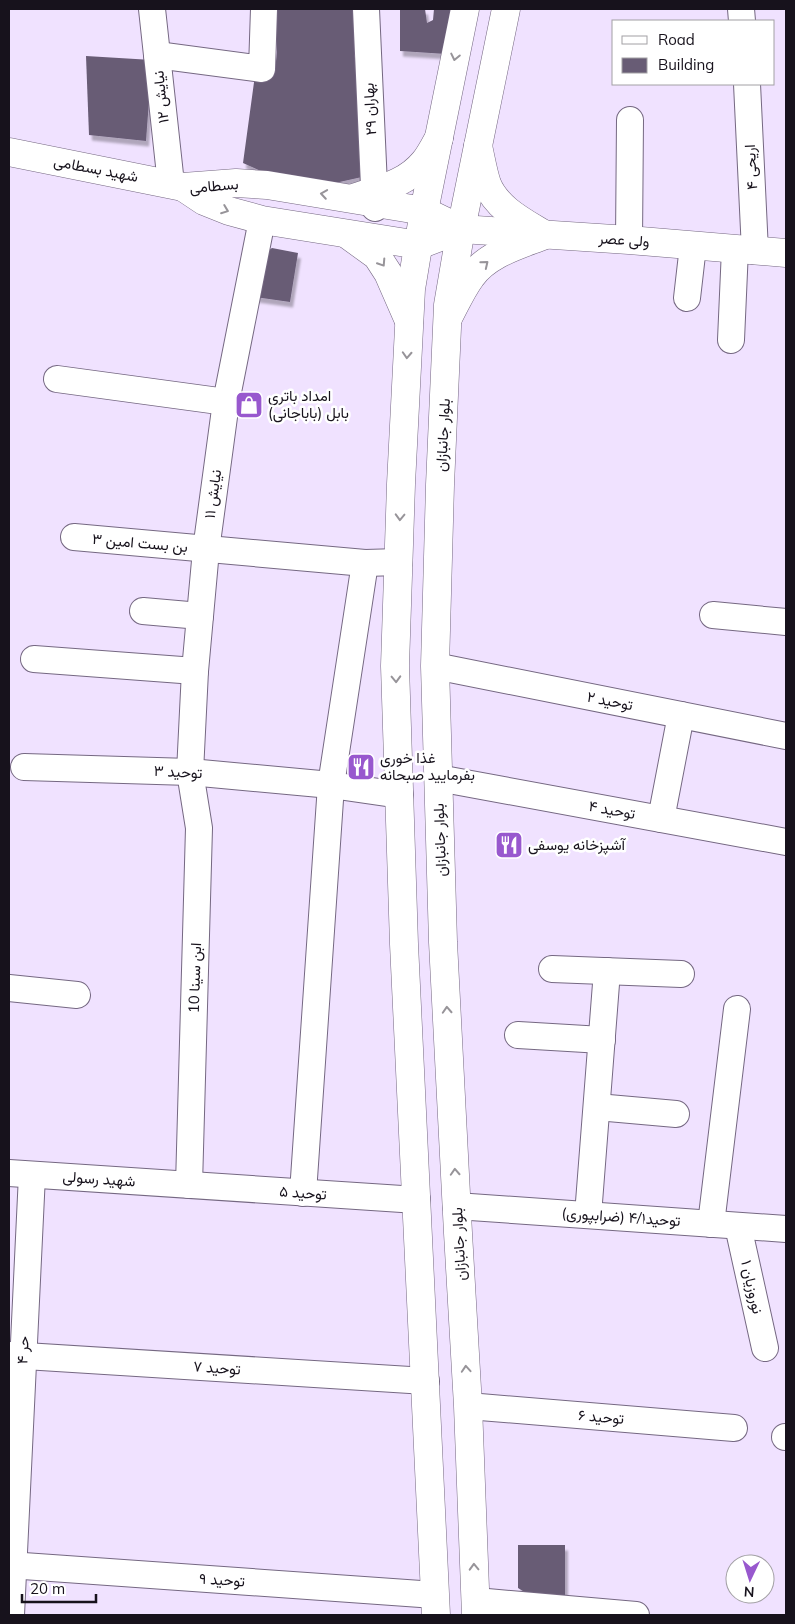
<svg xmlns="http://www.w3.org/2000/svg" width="795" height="1624" viewBox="0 0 795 1624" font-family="Mulish,Vazirmatn,sans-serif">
	<defs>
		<filter id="shadow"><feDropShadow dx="3" dy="5.5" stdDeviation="1" flood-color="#0004"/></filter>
	</defs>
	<rect width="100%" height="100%" fill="#f0e2ff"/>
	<g fill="#685c75" filter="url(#shadow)">
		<polygon points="275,9 355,9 354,55 358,67 362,177 326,185 274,177 243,163 255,75 263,69 275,70 277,52"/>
		<polygon points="400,9 425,9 427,23 433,20 434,9 456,9 446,54 400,51"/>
		<polygon points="86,56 152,60 146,141 89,135"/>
		<polygon points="272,248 298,253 290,302 248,296 256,259"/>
		<polygon points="518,1545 565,1545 565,1599 536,1599 518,1588"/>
	</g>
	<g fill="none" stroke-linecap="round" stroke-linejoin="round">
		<defs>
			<g id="minor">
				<polyline points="152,9 171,184"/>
				<polyline points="366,9 375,208"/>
				<polyline points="741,9 742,21"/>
				<polyline points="157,55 262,69 264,9"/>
				<polyline points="747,84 755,251"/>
				<polyline points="629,240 630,120"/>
				<polyline points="687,298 693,246"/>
				<polyline points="731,340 735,249"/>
				<polyline points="57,379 226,402"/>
				<polyline points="74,537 365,563 399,562"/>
				<polyline points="143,611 200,616"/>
				<polyline points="713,615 786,622"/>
				<polyline points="34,659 195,671"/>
				<polyline points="435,666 786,736"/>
				<polyline points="24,767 190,772 331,785 400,795"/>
				<polyline points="438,778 786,842"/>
				<polyline points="661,819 681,715"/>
				<polyline points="552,969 681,974"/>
				<polyline points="9,988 77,995"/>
				<polyline points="518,1035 602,1040"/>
				<polyline points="597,1107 676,1114"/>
				<polyline points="9,1173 417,1200"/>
				<polyline points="189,1185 199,828 190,772 195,671 206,550 226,402 262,220"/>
				<polyline points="303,1193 331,785 365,563"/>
				<polyline points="456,1206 786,1229"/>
				<polyline points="588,1215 607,971"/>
				<polyline points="711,1224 737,1009"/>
				<polyline points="738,1226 765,1348"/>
				<polyline points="9,1355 426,1381"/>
				<polyline points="468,1406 734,1428"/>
				<polyline points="785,1437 786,1437"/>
				<polyline points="9,1565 435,1595"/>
				<polyline points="476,1601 636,1615"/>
				<polyline points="11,1615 32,1175"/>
			</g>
			<g id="major">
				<polyline points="9,152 183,187 236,183 267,185 424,211 461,229 629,240 786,253"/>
				<polyline points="183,187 204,201 229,211 262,220 419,245 461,229"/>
				<path d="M354 198C380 189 406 184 424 162 430 155 434 146 439 138"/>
				<polyline points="348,235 377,256 388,273 409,321"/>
				<path d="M448 318C455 305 462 289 471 277 488 253 520 245 545 235 524 222 497 209 487 184 483 172 481 159 478 146"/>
			</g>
			<g id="highway">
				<polyline points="436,1615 404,944 395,666 401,484 411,289 424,211 465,9"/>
				<polyline points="476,1615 468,1406 458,1233 443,942 435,666 440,485 448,305 461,229 506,9"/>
			</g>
		</defs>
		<use href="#minor" stroke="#756882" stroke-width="28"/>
		<use href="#major" stroke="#756882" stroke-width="29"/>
		<use href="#highway" stroke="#756882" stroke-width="29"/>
		<use href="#minor" stroke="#fff" stroke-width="26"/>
		<use href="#major" stroke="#fff" stroke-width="28"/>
		<use href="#highway" stroke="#fff" stroke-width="28"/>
	</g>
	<defs><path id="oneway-chevron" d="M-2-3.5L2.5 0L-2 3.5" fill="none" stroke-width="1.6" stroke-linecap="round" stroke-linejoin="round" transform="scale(1.25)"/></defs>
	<g stroke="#979499">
		<use href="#oneway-chevron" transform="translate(455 57) rotate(102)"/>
		<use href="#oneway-chevron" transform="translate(324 194) rotate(-171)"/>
		<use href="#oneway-chevron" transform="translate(225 210) rotate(21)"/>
		<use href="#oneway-chevron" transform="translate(382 263) rotate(57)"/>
		<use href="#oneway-chevron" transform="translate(485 264) rotate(-39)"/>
		<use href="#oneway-chevron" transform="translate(407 355) rotate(93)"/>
		<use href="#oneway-chevron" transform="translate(400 517) rotate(92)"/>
		<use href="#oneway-chevron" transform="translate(396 679) rotate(88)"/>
		<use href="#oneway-chevron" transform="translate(447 1010) rotate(-93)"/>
		<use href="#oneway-chevron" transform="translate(455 1172) rotate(-93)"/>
		<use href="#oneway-chevron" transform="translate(466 1369) rotate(-94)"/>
		<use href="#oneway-chevron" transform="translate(474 1567) rotate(-92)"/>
	</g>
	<defs>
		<symbol id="shop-square" viewBox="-11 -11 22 22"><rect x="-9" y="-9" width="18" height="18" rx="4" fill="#9858ce" stroke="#fff"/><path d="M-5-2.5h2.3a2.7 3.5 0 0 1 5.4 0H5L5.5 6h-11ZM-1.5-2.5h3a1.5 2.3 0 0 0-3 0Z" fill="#fff"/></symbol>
		<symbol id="restaurant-square" viewBox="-11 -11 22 22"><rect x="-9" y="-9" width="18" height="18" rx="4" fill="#9858ce" stroke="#fff"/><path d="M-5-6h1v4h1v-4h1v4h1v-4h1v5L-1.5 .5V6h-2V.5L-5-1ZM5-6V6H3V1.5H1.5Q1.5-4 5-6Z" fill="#fff"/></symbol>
	</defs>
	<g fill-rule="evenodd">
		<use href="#shop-square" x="233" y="389" width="32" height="32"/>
		<use href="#restaurant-square" x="345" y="751" width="32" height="32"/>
		<use href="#restaurant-square" x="493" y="829" width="32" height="32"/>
	</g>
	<g text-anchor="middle" stroke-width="5" stroke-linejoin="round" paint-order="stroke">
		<g font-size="15" fill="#17121c" stroke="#fff">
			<text transform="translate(161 97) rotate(-96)" y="5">نیایش ۱۲</text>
			<text transform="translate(370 109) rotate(-93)" y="5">بهاران ۲۹</text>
			<text transform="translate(751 167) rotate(-93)" y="5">اریحی ۴</text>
			<text transform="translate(96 169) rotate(11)" y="5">شهید بسطامی</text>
			<text transform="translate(214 186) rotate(-5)" y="5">بسطامی</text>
			<text transform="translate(624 240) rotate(4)" y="5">ولی عصر</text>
			<text transform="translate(443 435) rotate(-87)" y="5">بلوار جانبازان</text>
			<text transform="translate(213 494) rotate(-82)" y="5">نیایش ۱۱</text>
			<text transform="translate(140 543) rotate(5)" y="5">بن بست امین ۳</text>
			<text transform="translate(610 701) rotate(11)" y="5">توحید ۲</text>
			<text transform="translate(178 772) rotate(3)" y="5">توحید ۳</text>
			<text transform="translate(612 810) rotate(10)" y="5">توحید ۴</text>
			<text transform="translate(440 840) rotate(-92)" y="5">بلوار جانبازان</text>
			<text transform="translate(195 978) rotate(-88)" y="5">ابن سینا 10</text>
			<text transform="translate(99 1179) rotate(4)" y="5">شهید رسولی</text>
			<text transform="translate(303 1193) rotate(4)" y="5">توحید ۵</text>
			<text transform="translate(621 1217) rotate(4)" y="5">توحید۴/۱ (ضرابپوری)</text>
			<text transform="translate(459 1244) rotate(-93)" y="5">بلوار جانبازان</text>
			<text transform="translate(752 1287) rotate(77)" y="5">نوروزیان ۱</text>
			<text transform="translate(23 1350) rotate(-87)" y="5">حر ۴</text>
			<text transform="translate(217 1368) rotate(4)" y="5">توحید ۷</text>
			<text transform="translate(601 1417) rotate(5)" y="5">توحید ۶</text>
			<text transform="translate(222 1580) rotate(4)" y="5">توحید ۹</text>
		</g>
		<g font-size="15" fill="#17121c" stroke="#fff" text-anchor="start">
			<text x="268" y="401">امداد باتری<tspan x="268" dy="17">بابل (باباجانی)</tspan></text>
			<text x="380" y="763">غذا خوری<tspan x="380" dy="17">بفرمایید صبحانه</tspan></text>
			<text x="528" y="850">آشپزخانه یوسفی</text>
		</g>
	</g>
	<rect width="795" height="1624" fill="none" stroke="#17121c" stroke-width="20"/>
	<rect x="612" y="20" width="162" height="65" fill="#ffffff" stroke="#a2a0a4"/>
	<rect x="622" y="36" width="25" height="8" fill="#ffffff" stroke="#a2a0a4"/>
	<text x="658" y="45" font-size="15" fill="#17121c">Road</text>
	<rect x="622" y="58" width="25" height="15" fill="#685c75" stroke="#a2a0a4"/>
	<text x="658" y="70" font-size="15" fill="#17121c">Building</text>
	<g transform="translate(750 1579) rotate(184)"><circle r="24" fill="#ffffff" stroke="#a2a0a4"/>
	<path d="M0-4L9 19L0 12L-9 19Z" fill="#9858ce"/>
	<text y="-8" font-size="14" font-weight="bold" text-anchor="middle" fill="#17121c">N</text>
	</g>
	<path d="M22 1594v8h74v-8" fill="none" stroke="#17121c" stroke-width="2.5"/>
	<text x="30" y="1594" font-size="15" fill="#17121c" stroke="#ffffff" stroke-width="4" paint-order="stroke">20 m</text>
</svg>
